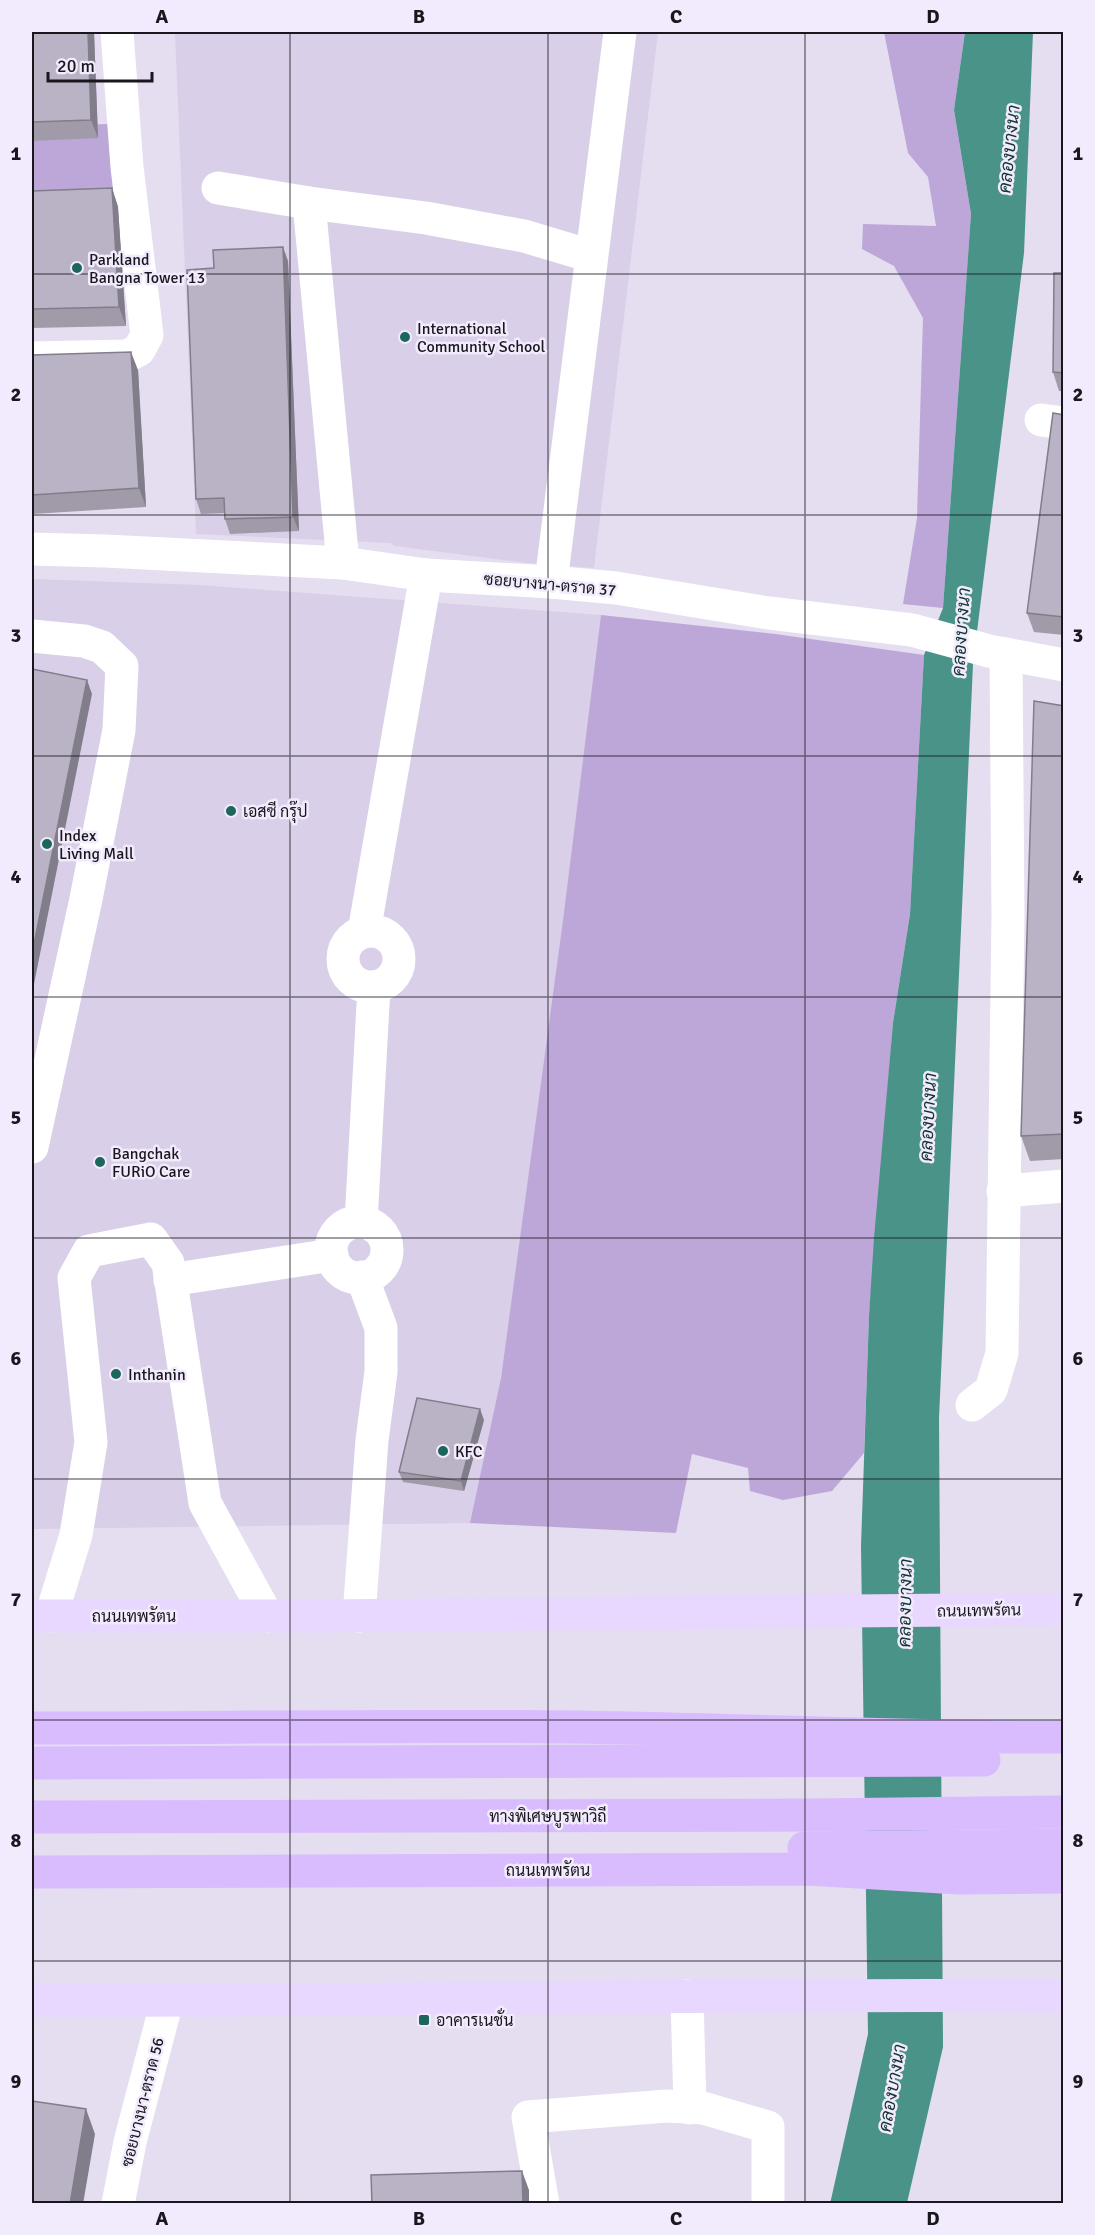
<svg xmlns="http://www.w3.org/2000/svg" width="1095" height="2235" viewBox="0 0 1095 2235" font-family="Signika,Sarabun,sans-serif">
	<rect width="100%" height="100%" fill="#e5ddf0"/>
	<g fill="#d9cfe8">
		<polygon points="175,32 658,32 594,568 528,563 394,546 391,543 196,534"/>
		<polygon points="32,579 199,585 601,615 563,920 501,1378 470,1523 32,1529"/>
	</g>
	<g fill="#bca7d8">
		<polygon points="884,32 965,32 954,110 971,214 943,608 903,604 917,518 923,318 894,266 862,249 863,224 936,226 928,177 908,153"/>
		<polygon points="109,124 124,215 32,223 32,126"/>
		<polygon points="601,615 775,634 924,655 910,914 893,1023 869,1316 864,1453 832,1491 783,1500 750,1491 748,1468 692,1454 676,1533 470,1523 501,1378 563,920"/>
	</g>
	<polygon fill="#4a9388" points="965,32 1033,32 1024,253 973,664 939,1418 943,2047 907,2203 830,2204 868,2034 861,1546 869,1316 874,1238 893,1023 910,914 924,655 943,608 971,214 954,110"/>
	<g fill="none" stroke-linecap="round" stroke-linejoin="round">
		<g stroke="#fff" stroke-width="33">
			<polyline points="218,188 309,203 426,218 524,236 591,256"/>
			<polyline points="309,203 343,563"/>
			<polyline points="32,358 127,356 139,350 147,335 127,167 117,32"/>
			<polyline points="1041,420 1064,423"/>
			<polyline points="32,549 105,551 343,563 426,575 551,582 616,588 769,613 912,630 989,651 1064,665"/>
			<polyline points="551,582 620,32"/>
			<polyline points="32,636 84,641 102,647 122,666 119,730 86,899 32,1147"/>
			<circle cx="371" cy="959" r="28"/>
			<polyline points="364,932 426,575"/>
			<polyline points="1003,1191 1064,1186"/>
			<polyline points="361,1222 374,987"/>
			<circle cx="359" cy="1250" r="28"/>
			<polyline points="170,1280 332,1255"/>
			<polyline points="972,1405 991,1390 1002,1353 1008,916 1006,654"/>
			<polyline points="51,1616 76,1535 91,1442 74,1278 89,1251 151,1239 168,1263 205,1503 267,1616"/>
			<polyline points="359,1616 372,1440 381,1372 381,1328 362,1277"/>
			<polyline points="687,1996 690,2108"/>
			<polyline points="118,2204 130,2142 167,2001"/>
			<polyline points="543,2204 528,2117 667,2106 703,2108 768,2127 768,2204"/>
		</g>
		<g stroke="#e8d7fe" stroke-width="33">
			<polyline points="32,1616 324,1616 1064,1609"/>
			<path d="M32 2000C376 2002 719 1993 1064 1996"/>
		</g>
		<g stroke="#d9bcfe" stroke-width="33">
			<path d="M32 1728C211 1728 391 1725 571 1727 735 1729 899 1738 1064 1737"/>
			<polyline points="32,1763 984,1760"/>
			<polyline points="32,1817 815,1815 1064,1812"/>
			<polyline points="804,1848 1064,1845"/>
			<polyline points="32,1872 808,1869 959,1878 1064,1877"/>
		</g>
	</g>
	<g fill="#a09aa9">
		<polygon points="32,32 94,32 98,138 32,141"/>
		<polygon points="112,188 118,207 126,326 32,328 32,191"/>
		<polygon points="288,261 299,531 230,534 225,519 224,513 201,514 196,499 214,268"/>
		<polygon points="1064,273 1064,391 1059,391 1053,372"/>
		<polygon points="32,355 138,370 146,507 32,514"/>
		<polygon points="1064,415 1064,635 1034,632 1027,613"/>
		<polygon points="1064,706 1064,1159 1030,1161 1021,1136"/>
		<polygon points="484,1420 464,1491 403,1482 399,1472"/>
	</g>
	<g fill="#827d8a">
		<polygon points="88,32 94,32 98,138 91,120"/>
		<polygon points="112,188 118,207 126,326 119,307"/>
		<polygon points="283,247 288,261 299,531 293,517"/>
		<polygon points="131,352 138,370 146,507 139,488"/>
		<polygon points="87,680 92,694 32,994 32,954"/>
		<polygon points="480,1409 484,1420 464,1491 461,1481"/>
		<polygon points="86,2109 95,2134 83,2204 70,2204"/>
		<polygon points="522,2171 529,2190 529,2204 523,2204"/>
	</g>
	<g fill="#bab3c5" stroke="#827d8a" stroke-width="1.5">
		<polygon points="32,32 88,32 91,120 32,122"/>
		<polygon points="112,188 119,307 32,309 32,191"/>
		<polygon points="283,247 293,517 225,519 224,498 196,499 187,270 214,268 213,250"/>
		<polygon points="1054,273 1064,273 1064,373 1053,372"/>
		<polygon points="131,352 139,488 32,495 32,355"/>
		<polygon points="1053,413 1064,415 1064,617 1027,613"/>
		<polygon points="32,669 87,680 32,954"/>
		<polygon points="1034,701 1064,706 1064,1134 1021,1136"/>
		<polygon points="417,1398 480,1409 461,1481 399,1472"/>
		<polygon points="32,2101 86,2109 70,2204 32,2204"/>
		<polygon points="522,2171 523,2204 372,2204 371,2175"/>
	</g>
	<path fill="none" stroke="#19171d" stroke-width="1.5" stroke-opacity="0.55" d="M290 32V2204M548 32V2204M805 32V2204M32 274H1064M32 515H1064M32 756H1064M32 997H1064M32 1238H1064M32 1479H1064M32 1720H1064M32 1961H1064"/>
	<g fill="#1d665c" stroke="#f2ebfd" stroke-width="2">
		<circle cx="77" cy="268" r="6"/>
		<circle cx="405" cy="337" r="6"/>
		<circle cx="231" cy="811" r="6"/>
		<circle cx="47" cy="844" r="6"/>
		<circle cx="100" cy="1162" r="6"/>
		<circle cx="116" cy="1374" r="6"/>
		<circle cx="443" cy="1451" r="6"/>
		<rect x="418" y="2014" width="12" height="12" rx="3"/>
	</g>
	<g text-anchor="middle" stroke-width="5" stroke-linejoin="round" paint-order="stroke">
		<g font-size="16" fill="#19171d" stroke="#f2ebfd" text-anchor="start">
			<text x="89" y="265">Parkland<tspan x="89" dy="18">Bangna Tower 13</tspan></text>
			<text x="417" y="334">International<tspan x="417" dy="18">Community School</tspan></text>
			<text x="243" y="817">เอสซี กรุ๊ป</text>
			<text x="59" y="841">Index<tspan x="59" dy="18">Living Mall</tspan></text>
			<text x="112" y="1159">Bangchak<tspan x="112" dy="18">FURiO Care</tspan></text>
			<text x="128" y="1380">Inthanin</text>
			<text x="455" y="1457">KFC</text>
			<text x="436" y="2026">อาคารเนชั่น</text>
		</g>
		<g font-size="16" fill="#19171d" stroke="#f2ebfd">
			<text transform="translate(550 584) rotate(5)" y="6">ซอยบางนา-ตราด 37</text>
			<text transform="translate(979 1610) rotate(-1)" y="6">ถนนเทพรัตน</text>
			<text x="134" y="1622">ถนนเทพรัตน</text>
			<text x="548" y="1822">ทางพิเศษบูรพาวิถี</text>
			<text x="548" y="1876">ถนนเทพรัตน</text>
			<text transform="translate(142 2102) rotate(-76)" y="6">ซอยบางนา-ตราด 56</text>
		</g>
		<g font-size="18" font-style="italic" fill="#113530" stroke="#f2ebfd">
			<text transform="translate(1009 149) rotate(-84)" y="6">คลองบางนา</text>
			<text transform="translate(961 632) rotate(-86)" y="6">คลองบางนา</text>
			<text transform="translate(928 1117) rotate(-87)" y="6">คลองบางนา</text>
			<text transform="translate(905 1603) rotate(-89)" y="6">คลองบางนา</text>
			<text transform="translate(892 2088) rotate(-80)" y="6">คลองบางนา</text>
		</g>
	</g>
	<rect width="1095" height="2235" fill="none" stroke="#f2ebfd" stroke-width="66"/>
	<path d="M48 72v9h104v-9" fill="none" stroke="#19171d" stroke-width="3"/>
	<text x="57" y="72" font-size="18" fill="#19171d" stroke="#f2ebfd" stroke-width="4.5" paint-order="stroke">20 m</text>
	<rect x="33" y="33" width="1029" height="2169" fill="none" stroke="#19171d" stroke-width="2"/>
	<g font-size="20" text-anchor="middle" font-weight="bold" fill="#19171d">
		<text x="162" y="23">A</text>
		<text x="419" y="23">B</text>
		<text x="676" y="23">C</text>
		<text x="933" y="23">D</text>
		<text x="16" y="160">1</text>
		<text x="1078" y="160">1</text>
		<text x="16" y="401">2</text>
		<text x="1078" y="401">2</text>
		<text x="16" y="642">3</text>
		<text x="1078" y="642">3</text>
		<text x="16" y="883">4</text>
		<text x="1078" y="883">4</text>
		<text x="16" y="1124">5</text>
		<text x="1078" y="1124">5</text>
		<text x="16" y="1365">6</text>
		<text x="1078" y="1365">6</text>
		<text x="16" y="1606">7</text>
		<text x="1078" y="1606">7</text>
		<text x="16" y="1847">8</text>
		<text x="1078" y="1847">8</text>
		<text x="16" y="2088">9</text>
		<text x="1078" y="2088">9</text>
		<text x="162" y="2225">A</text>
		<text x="419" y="2225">B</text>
		<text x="676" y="2225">C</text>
		<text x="933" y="2225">D</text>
	</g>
</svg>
